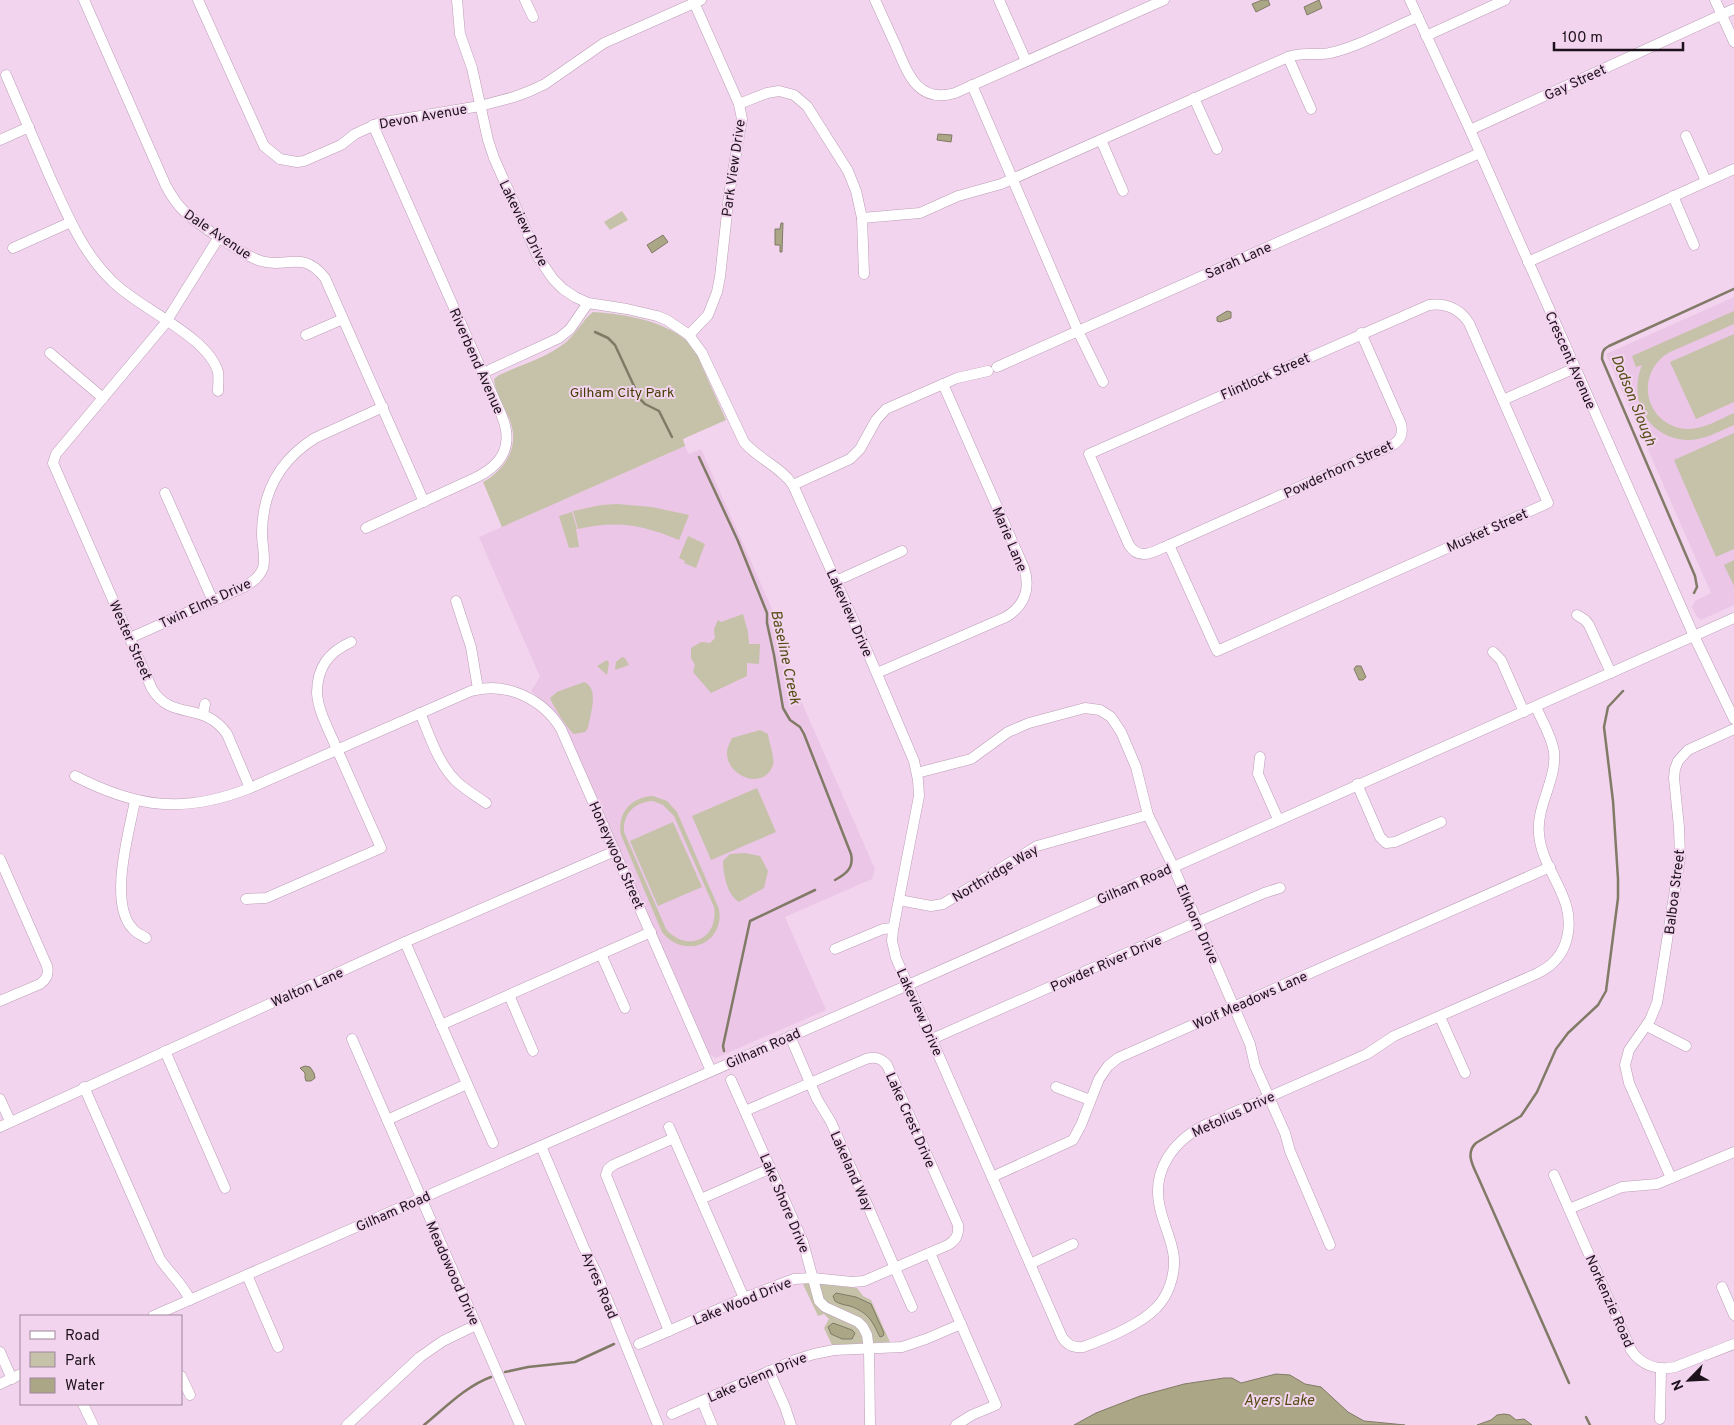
<svg xmlns="http://www.w3.org/2000/svg" width="1734" height="1425" viewBox="0 0 1734 1425" font-family="Overpass,sans-serif">
	<rect width="100%" height="100%" fill="#f3d4ef"/>
	<g fill="#ebc6e6">
		<polygon points="1734,297 1734,605 1701,620 1697,617 1692,607 1695,601 1711,593 1606,354"/>
		<polygon points="685,446 689,454 701,449 777,620 771,623 787,660 784,662 875,869 872,879 785,917 826,1010 716,1058 709,1054 569,735 562,722 552,709 531,691 540,677 479,537"/>
	</g>
	<g fill="#c5c2a9" fill-rule="evenodd">
		<polygon points="622,211 628,220 610,230 604,222"/>
		<path d="M1734 311V324L1670 352C1634 372 1644 425 1686 429 1703 430 1720 419 1734 413V425C1720 431 1706 439 1691 440 1650 441 1627 401 1642 365L1636 367 1632 356Z"/>
		<path d="M593 312C628 314 691 324 701 364L726 420 683 439 685 446 502 527 483 482C504 471 519 448 511 424 507 409 495 395 494 379L499 375C520 365 546 358 565 343 575 335 586 316 593 312Z"/>
		<polygon points="1734,334 1734,402 1696,419 1670,362"/>
		<polygon points="1734,433 1734,549 1716,557 1674,460"/>
		<path d="M617 504 652 507 689 515 679 540C642 525 619 520 578 529L573 511 601 505Z"/>
		<polygon points="572,512 577,529 576,529 579,547 569,548 559,516"/>
		<polygon points="688,536 705,544 696,568 684,563 685,561 679,558"/>
		<polygon points="1734,560 1734,586 1724,565"/>
		<polygon points="743,614 748,632 749,644 760,644 759,664 747,663 747,676 711,693 693,672 695,665 691,658 691,648 701,642 710,643 715,638 714,629 718,620 721,622"/>
		<polygon points="622,657 625,658 629,665 615,670 616,662"/>
		<polygon points="607,660 609,663 607,675 597,666"/>
		<path d="M584 682C600 688 590 716 588 728L585 732 574 734C568 730 552 704 550 698L557 692Z"/>
		<path d="M760 730 768 734C769 743 775 757 773 765 764 791 727 777 727 753 727 748 730 742 732 738Z"/>
		<polygon points="757,788 776,832 711,860 692,816"/>
		<path d="M653 796 667 801 677 812 719 909C725 944 684 960 662 932L621 835C617 813 631 797 653 796ZM653 801 663 805 674 816 714 907C719 940 686 953 666 929L624 832C623 814 634 802 653 801Z"/>
		<polygon points="673,822 702,887 658,906 630,841"/>
		<path d="M745 853 760 856 768 871 764 888 739 902C727 895 723 874 723 861L730 854Z"/>
		<polygon points="802,1282 857,1288 863,1296 871,1300 890,1342 832,1345 824,1328 829,1319 824,1314 818,1316"/>
	</g>
	<g fill="#aba685" stroke="#807a66">
		<polygon points="1262,0 1268,0 1270,5 1256,12 1252,4"/>
		<polygon points="1319,0 1322,8 1307,15 1304,7"/>
		<polygon points="938,134 952,135 951,142 937,140"/>
		<polygon points="781,223 783,223 782,252 780,252 780,245 775,245 775,229 780,229"/>
		<polygon points="663,235 668,242 652,253 647,245"/>
		<polygon points="1227,311 1231,312 1231,318 1220,322 1217,321 1217,317"/>
		<polygon points="1356,666 1361,666 1366,677 1363,680 1359,680 1354,669"/>
		<polygon points="305,1066 310,1067 314,1073 315,1078 311,1081 306,1081 305,1078 305,1073 300,1068"/>
		<path d="M836 1293 856 1297 871 1304 884 1333 883 1336 880 1337C872 1321 869 1313 850 1306 845 1305 839 1304 835 1301L833 1296Z"/>
		<polygon points="833,1323 852,1330 855,1333 852,1339 842,1339 831,1334 828,1327"/>
		<polygon points="1276,1374 1290,1375 1305,1384 1321,1387 1348,1412 1364,1421 1405,1425 1074,1425 1096,1413 1140,1396 1184,1384 1224,1378 1232,1378 1241,1383"/>
		<polygon points="1504,1414 1510,1415 1516,1420 1524,1419 1532,1425 1477,1425 1491,1420 1497,1415"/>
	</g>
	<g fill="none" stroke-linecap="round" stroke-linejoin="round">
		<g stroke="#807a66" stroke-width="2.5">
			<polyline points="595,332 608,338 615,345 640,399 645,404 659,411 672,437"/>
			<path d="M699 457 738 541 767 613V623L774 655 783 708 790 720 800 727 804 734 851 854C854 868 846 874 835 880"/>
			<path d="M1694 593 1697 587 1695 576 1602 359C1602 352 1603 349 1609 346L1734 289"/>
			<polyline points="724,1051 723,1046 750,921 815,890"/>
			<polyline points="505,1372 528,1367 575,1362 614,1344"/>
			<path d="M1569 1383 1478 1177C1473 1166 1465 1153 1476 1143L1521 1116 1537 1092 1556 1049 1568 1033 1598 1005 1606 991 1618 898V879L1613 801 1604 727 1608 707 1623 691"/>
			<polyline points="1586,1417 1590,1425"/>
			<path d="M424 1425C445 1408 466 1386 491 1377"/>
		</g>
		<defs>
			<g id="minor">
				<path d="M84 0 166 186C171 195 176 204 184 211 196 223 246 257 261 261 287 269 302 249 325 278L424 502"/>
				<polyline points="198,0 264,146 280,159 297,162 304,161 341,145 355,134 379,123 480,106 514,97 530,91 545,84 604,43 701,0"/>
				<path d="M457 0 460 34 472 68 488 140 494 158 538 257 553 279 563 289 575 297 588 303 627 309 657 316 667 320 689 335 702 353 744 442C758 459 780 466 793 485L871 660 914 761 918 780 919 796 893 930 892 941 896 958 1062 1337C1067 1345 1073 1348 1083 1347 1105 1339 1141 1324 1156 1308 1163 1301 1167 1294 1170 1285 1181 1253 1167 1238 1160 1208 1151 1171 1173 1141 1205 1125L1367 1054 1394 1036 1536 974C1551 967 1563 955 1567 938 1577 897 1542 872 1539 834 1536 806 1557 780 1554 752 1552 737 1542 721 1536 707"/>
				<polyline points="525,0 533,17"/>
				<path d="M875 0C882 15 889 31 896 46 908 74 918 104 955 93L1164 0"/>
				<polyline points="999,0 1026,61"/>
				<polyline points="1410,0 1470,130 1694,636 1734,719"/>
				<polyline points="1715,0 1734,42"/>
				<polyline points="1426,36 1505,0"/>
				<polyline points="1288,57 1311,109"/>
				<path d="M6 75C21 109 35 143 50 177 67 214 82 252 112 281 138 308 208 336 218 372 219 378 218 385 218 391"/>
				<polyline points="972,85 1078,331 1103,382"/>
				<polyline points="1194,98 1217,149"/>
				<polyline points="739,104 767,93 779,91 794,95 807,106 848,171 856,191 862,218 864,274"/>
				<polyline points="1470,130 1734,9"/>
				<polyline points="1686,136 1706,181"/>
				<polyline points="0,140 29,127"/>
				<polyline points="1101,140 1123,191"/>
				<polyline points="1673,196 1694,245"/>
				<path d="M862 218 920 213 958 196 1001 184 1288 57C1302 51 1316 56 1330 53 1360 46 1389 29 1418 17"/>
				<path d="M219 237 164 325 56 454 53 463 152 689C172 722 203 700 227 734L250 788"/>
				<polyline points="13,248 71,222"/>
				<polyline points="1528,262 1734,169"/>
				<path d="M1429 305C1445 303 1459 308 1469 323L1548 503 1217 651 1169 545C1155 551 1140 562 1129 545L1089 454Z"/>
				<polyline points="306,335 343,319"/>
				<polyline points="689,335 708,315 717,292 720,277 729,195 742,119 739,104 693,0"/>
				<polyline points="50,353 103,398"/>
				<polyline points="997,367 1480,153"/>
				<polyline points="483,373 559,338 570,329 588,303"/>
				<polyline points="1503,400 1575,368"/>
				<polyline points="793,485 850,459 860,449 876,420 886,409 957,378 988,371"/>
				<polyline points="165,493 213,601"/>
				<path d="M366 528 475 478C504 464 514 444 501 414L373 125"/>
				<path d="M1169 545 1389 447C1399 442 1404 436 1401 424L1361 333"/>
				<polyline points="836,581 902,551"/>
				<polyline points="456,601 471,647 478,689"/>
				<polyline points="1577,615 1585,620 1589,625 1611,673"/>
				<path d="M130 638 244 587C252 582 259 578 263 568 266 558 262 545 262 534 262 492 280 460 315 438L383 407"/>
				<polyline points="1493,652 1501,660 1524,712"/>
				<path d="M877 673 1006 617C1024 606 1031 589 1024 568L943 384"/>
				<path d="M420 713C430 736 438 764 457 782 466 790 476 796 486 803"/>
				<polyline points="203,714 205,704"/>
				<polyline points="1260,757 1258,774 1278,819"/>
				<polyline points="917,773 971,759 1008,732 1029,723 1085,708 1100,710 1111,717 1121,732 1136,767 1148,815 1173,866 1250,1044 1255,1066 1285,1133 1290,1151 1330,1245"/>
				<path d="M75 776C137 808 184 814 250 788L471 691C506 681 543 699 561 729L711 1071"/>
				<polyline points="1357,784 1380,837 1386,843 1395,842 1441,822"/>
				<path d="M135 801C129 832 108 904 133 929 136 933 142 935 146 938"/>
				<path d="M0 859 47 966C49 974 47 979 40 984L0 1001"/>
				<path d="M246 899 266 898 381 848C366 814 351 780 336 747 329 730 318 711 317 693 317 667 329 652 351 642"/>
				<polyline points="899,900 931,906 943,904 1037,846 1148,815"/>
				<polyline points="405,942 493,1143"/>
				<polyline points="835,949 883,929 893,928"/>
				<polyline points="601,954 625,1008"/>
				<polyline points="509,995 533,1051"/>
				<polyline points="1440,1017 1465,1073"/>
				<polyline points="441,1025 651,932"/>
				<polyline points="1647,1026 1686,1046"/>
				<polyline points="790,1036 817,1099 831,1122 912,1307"/>
				<polyline points="352,1039 520,1425"/>
				<polyline points="932,1039 1197,922 1264,893 1280,888"/>
				<polyline points="165,1051 225,1188"/>
				<polyline points="731,1080 803,1242 819,1301 825,1307 858,1322 863,1327 867,1335 869,1349 870,1425"/>
				<path d="M84 1087 160 1259C170 1274 183 1284 190 1300"/>
				<polyline points="1056,1087 1090,1100"/>
				<polyline points="0,1099 10,1121"/>
				<polyline points="387,1120 467,1084"/>
				<polyline points="0,1127 405,942 615,851"/>
				<polyline points="669,1127 744,1298"/>
				<polyline points="541,1146 584,1248 597,1274 658,1425"/>
				<path d="M1554 1175 1631 1350C1641 1365 1657 1371 1675 1367L1734 1344"/>
				<polyline points="992,1177 1073,1140 1081,1125 1099,1079 1108,1066 1118,1058 1550,867"/>
				<polyline points="1671,1178 1629,1083 1625,1065 1629,1050 1650,1020 1657,1003 1660,985 1680,858 1679,827 1674,778 1675,769 1678,761 1688,750 1734,729"/>
				<polyline points="701,1199 771,1168"/>
				<polyline points="1569,1209 1622,1187 1657,1184 1734,1152"/>
				<polyline points="930,1253 996,1405 972,1415 956,1425"/>
				<polyline points="1030,1264 1073,1244"/>
				<polyline points="247,1275 278,1347"/>
				<polyline points="1722,1287 1734,1315"/>
				<polyline points="153,1316 908,985 1734,618"/>
				<polyline points="669,1331 606,1175 608,1169 613,1165 674,1138"/>
				<path d="M639 1344 744 1298 794 1279 813 1278 852 1282 864 1281 948 1245C956 1240 959 1235 958 1225L887 1065C881 1058 875 1056 866 1059L745 1111"/>
				<polyline points="0,1352 12,1379"/>
				<polyline points="769,1371 785,1407 791,1425"/>
				<polyline points="181,1376 190,1395"/>
				<polyline points="0,1384 21,1374"/>
				<polyline points="702,1401 712,1425"/>
				<polyline points="83,1404 93,1425"/>
				<polyline points="672,1414 795,1360 814,1354 834,1350 902,1347 926,1339 961,1324"/>
				<polyline points="1660,1419 1661,1369"/>
				<polyline points="347,1425 420,1357 443,1341 476,1325"/>
			</g>
		</defs>
		<use href="#minor" stroke="#bb9db6" stroke-width="11"/>
		<use href="#minor" stroke="#fff" stroke-width="10"/>
	</g>
	<g text-anchor="middle" stroke-width="4" stroke-linejoin="round" paint-order="stroke">
		<g font-size="14" fill="#1d121c" stroke="#f3d4ef">
			<text transform="translate(1575 82) rotate(-25)" y="5">Gay Street</text>
			<text transform="translate(423 116) rotate(-10)" y="5">Devon Avenue</text>
			<text transform="translate(733 168) rotate(-82)" y="5">Park View Drive</text>
			<text transform="translate(524 223) rotate(64)" y="5">Lakeview Drive</text>
			<text transform="translate(218 234) rotate(34)" y="5">Dale Avenue</text>
			<text transform="translate(1238 260) rotate(-24)" y="5">Sarah Lane</text>
			<text transform="translate(1571 360) rotate(66)" y="5">Crescent Avenue</text>
			<text transform="translate(477 361) rotate(66)" y="5">Riverbend Avenue</text>
			<text transform="translate(1265 376) rotate(-24)" y="5">Flintlock Street</text>
			<text transform="translate(1338 469) rotate(-25)" y="5">Powderhorn Street</text>
			<text transform="translate(1487 530) rotate(-24)" y="5">Musket Street</text>
			<text transform="translate(1010 539) rotate(67)" y="5">Marie Lane</text>
			<text transform="translate(205 603) rotate(-25)" y="5">Twin Elms Drive</text>
			<text transform="translate(850 613) rotate(66)" y="5">Lakeview Drive</text>
			<text transform="translate(131 640) rotate(66)" y="5">Wester Street</text>
			<text transform="translate(617 855) rotate(66)" y="5">Honeywood Street</text>
			<text transform="translate(995 873) rotate(-31)" y="5">Northridge Way</text>
			<text transform="translate(1134 884) rotate(-24)" y="5">Gilham Road</text>
			<text transform="translate(1674 892) rotate(-83)" y="5">Balboa Street</text>
			<text transform="translate(1198 924) rotate(66)" y="5">Elkhorn Drive</text>
			<text transform="translate(1106 963) rotate(-24)" y="5">Powder River Drive</text>
			<text transform="translate(307 987) rotate(-24)" y="5">Walton Lane</text>
			<text transform="translate(1250 1000) rotate(-24)" y="5">Wolf Meadows Lane</text>
			<text transform="translate(920 1012) rotate(66)" y="5">Lakeview Drive</text>
			<text transform="translate(763 1048) rotate(-24)" y="5">Gilham Road</text>
			<text transform="translate(1233 1114) rotate(-25)" y="5">Metolius Drive</text>
			<text transform="translate(911 1120) rotate(66)" y="5">Lake Crest Drive</text>
			<text transform="translate(852 1171) rotate(66)" y="5">Lakeland Way</text>
			<text transform="translate(785 1203) rotate(67)" y="5">Lake Shore Drive</text>
			<text transform="translate(393 1211) rotate(-24)" y="5">Gilham Road</text>
			<text transform="translate(453 1273) rotate(66)" y="5">Meadowood Drive</text>
			<text transform="translate(600 1285) rotate(67)" y="5">Ayres Road</text>
			<text transform="translate(742 1301) rotate(-22)" y="5">Lake Wood Drive</text>
			<text transform="translate(1610 1301) rotate(66)" y="5">Norkenzie Road</text>
			<text transform="translate(757 1377) rotate(-23)" y="5">Lake Glenn Drive</text>
		</g>
		<g font-size="14" fill="#443c00" stroke="#f3d4ef">
			<text x="622" y="397">Gilham City Park</text>
		</g>
		<g font-size="15" font-style="italic" fill="#554e14" stroke="#f3d4ef">
			<text transform="translate(1634 400) rotate(68)" y="5">Dodson Slough</text>
			<text transform="translate(786 657) rotate(78)" y="5">Baseline Creek</text>
			<text x="1279" y="1405">Ayers Lake</text>
		</g>
	</g>
	<rect x="20" y="1315" width="162" height="90" fill="#f3d4ef" stroke="#9d869b"/>
	<rect x="30" y="1331" width="25" height="8" fill="#ffffff" stroke="#9d869b"/>
	<text x="65" y="1340" font-size="15" fill="#1d121c">Road</text>
	<rect x="30" y="1352" width="25" height="15" fill="#c5c2a9" stroke="#9d869b"/>
	<text x="65" y="1365" font-size="15" fill="#1d121c">Park</text>
	<rect x="30" y="1378" width="25" height="15" fill="#aba685" stroke="#9d869b"/>
	<text x="65" y="1390" font-size="15" fill="#1d121c">Water</text>
	<g transform="translate(1689 1380) rotate(246)" stroke="#f3d4ef" stroke-width="4" paint-order="stroke">
	<path d="M0-4L9 19L0 12L-9 19Z" fill="#1d121c"/>
	<text y="-8" font-size="14" font-weight="bold" text-anchor="middle" fill="#1d121c">N</text>
	</g>
	<path d="M1554 42v8h129v-8" fill="none" stroke="#1d121c" stroke-width="2.5"/>
	<text x="1562" y="42" font-size="15" fill="#1d121c" stroke="#f3d4ef" stroke-width="4" paint-order="stroke">100 m</text>
</svg>
